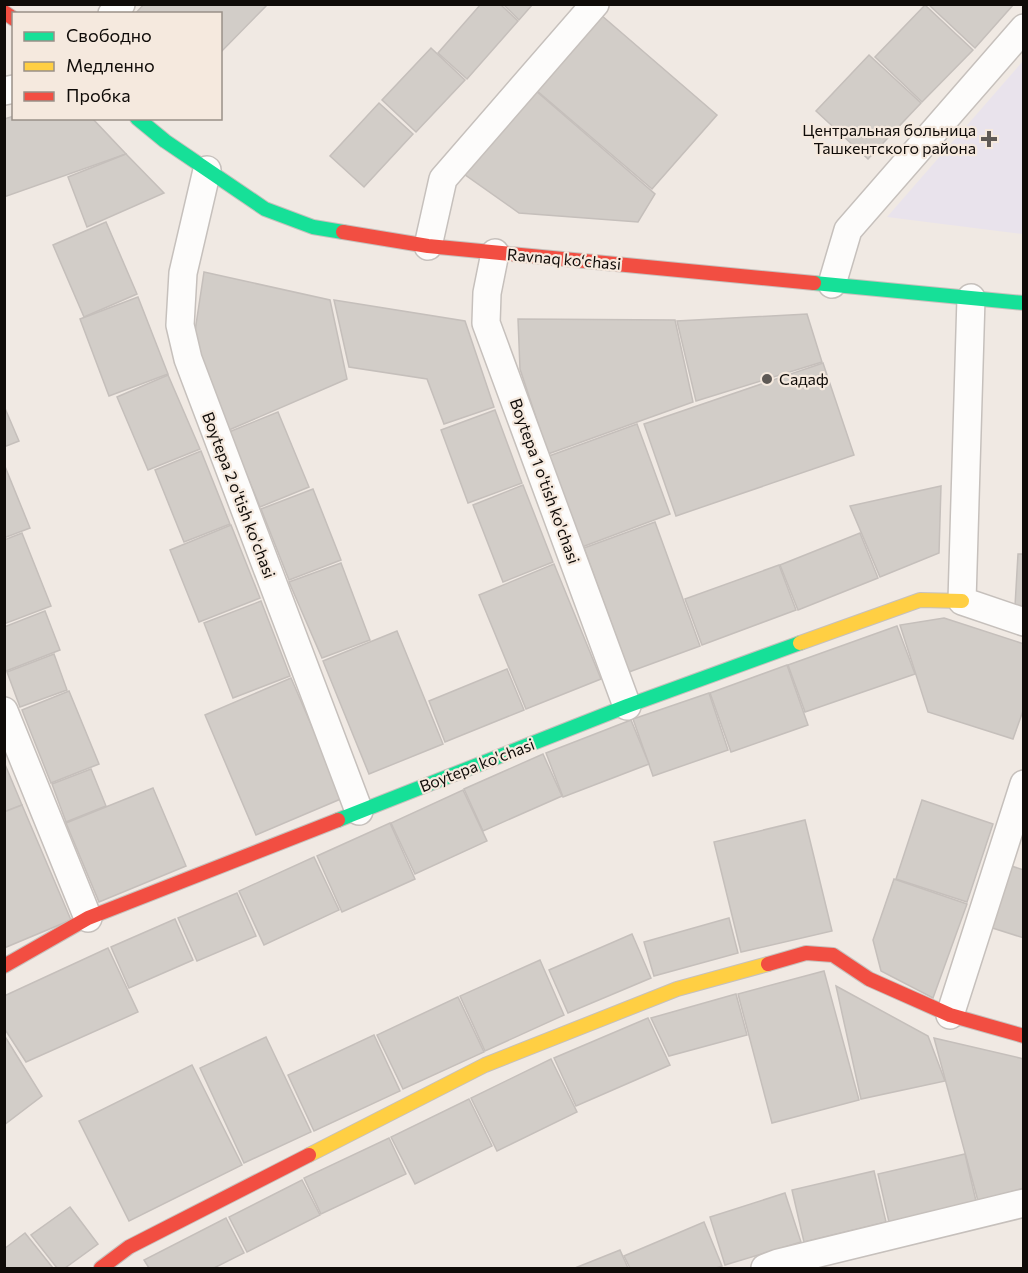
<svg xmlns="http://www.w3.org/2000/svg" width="1028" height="1273" viewBox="0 0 1028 1273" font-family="Commissioner,sans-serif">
	<rect width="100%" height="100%" fill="#f0e9e3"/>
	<polygon fill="#e9e3ec" points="1023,61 1023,234 887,217"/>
	<g fill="#d2cdc8" stroke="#c5bfbb" stroke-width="1.5">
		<polygon points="144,4 265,4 266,6 220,53 220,14 135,14"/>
		<polygon points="481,4 500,4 518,21 467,79 438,53"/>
		<polygon points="503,4 533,4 519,20"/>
		<polygon points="928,4 1014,4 975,48"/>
		<polygon points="925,5 973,50 922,102 875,57"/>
		<polygon points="601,15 717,115 652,189 536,90"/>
		<polygon points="431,48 465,80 416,132 382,100"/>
		<polygon points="869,55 921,103 868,159 816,111"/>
		<polygon points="536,91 655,194 638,222 519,213 464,174"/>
		<polygon points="379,103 413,134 364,187 330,156"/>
		<polygon points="14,116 14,118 92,118 126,154 4,197 4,119"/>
		<polygon points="126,154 164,193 87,227 68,177"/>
		<polygon points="106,222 137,294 84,317 53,245"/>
		<polygon points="204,272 330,300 347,379 229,430 192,351"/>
		<polygon points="138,297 168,374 109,396 80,319"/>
		<polygon points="334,300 465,321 494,407 444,424 427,379 349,367"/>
		<polygon points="807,314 822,362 696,401 677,321"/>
		<polygon points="518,319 675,320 693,402 548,454 520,369"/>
		<polygon points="823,363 854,455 676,516 644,424"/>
		<polygon points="168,375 200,449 148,470 117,397"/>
		<polygon points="4,406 19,441 4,447"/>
		<polygon points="495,410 522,483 468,503 441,430"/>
		<polygon points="278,412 309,487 260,507 229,432"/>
		<polygon points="637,424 670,514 582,547 549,456"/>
		<polygon points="201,451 230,524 184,542 155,470"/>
		<polygon points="4,464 30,528 4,538"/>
		<polygon points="523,485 553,562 503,582 473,505"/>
		<polygon points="941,486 939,553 880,577 850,506"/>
		<polygon points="313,489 341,560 289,580 261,509"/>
		<polygon points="655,522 700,646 629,672 584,548"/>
		<polygon points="231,525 260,598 199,622 170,550"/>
		<polygon points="22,533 51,606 4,624 4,540"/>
		<polygon points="860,533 878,578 798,610 780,565"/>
		<polygon points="1018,554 1024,554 1024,607 1015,606"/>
		<polygon points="341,563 370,640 322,658 289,582"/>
		<polygon points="554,564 601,679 526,709 479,595"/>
		<polygon points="779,565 796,610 702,645 685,599"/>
		<polygon points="261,601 290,676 233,698 204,623"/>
		<polygon points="45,611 60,650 6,671 4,667 4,627"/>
		<polygon points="944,618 1024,644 1024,708 1013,739 928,712 900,625"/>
		<polygon points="897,626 915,674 805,712 788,665"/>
		<polygon points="397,631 443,744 369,774 323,661"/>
		<polygon points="54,654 67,690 20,707 7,672"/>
		<polygon points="787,665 808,725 731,752 710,693"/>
		<polygon points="507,669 524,710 445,742 429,701"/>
		<polygon points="291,678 343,798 256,835 205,715"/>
		<polygon points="69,691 99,764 51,783 22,710"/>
		<polygon points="709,693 728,750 653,776 633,719"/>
		<polygon points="631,720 649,764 563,797 546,753"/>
		<polygon points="543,754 562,796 483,831 464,789"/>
		<polygon points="4,762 22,805 4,812"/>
		<polygon points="91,769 106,806 66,822 52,784"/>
		<polygon points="153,788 186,866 99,902 66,823"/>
		<polygon points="463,790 487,841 415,874 391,823"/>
		<polygon points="922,800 993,824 967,902 896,879"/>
		<polygon points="22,805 71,920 4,948 4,812"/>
		<polygon points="805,820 832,931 741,952 714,842"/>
		<polygon points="390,823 415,879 342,912 317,856"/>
		<polygon points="314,857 339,910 264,945 239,891"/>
		<polygon points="1005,864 1024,870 1024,938 986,926"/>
		<polygon points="894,879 967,904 933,998 881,971 873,940"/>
		<polygon points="237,893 256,936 197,961 178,918"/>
		<polygon points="729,918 738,953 654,976 644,942"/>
		<polygon points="175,919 193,960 129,988 111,947"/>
		<polygon points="632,934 651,978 568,1013 549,970"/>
		<polygon points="108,948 138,1012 26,1062 4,1028 4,996"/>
		<polygon points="540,960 564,1015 485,1051 460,996"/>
		<polygon points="824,971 859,1100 772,1123 738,994"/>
		<polygon points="836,986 928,1036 945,1081 861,1099"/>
		<polygon points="736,994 747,1035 669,1056 651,1018"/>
		<polygon points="458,997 484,1052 403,1089 377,1035"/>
		<polygon points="648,1018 670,1065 576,1106 554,1058"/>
		<polygon points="4,1035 42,1096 4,1125"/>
		<polygon points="374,1035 400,1091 314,1131 288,1075"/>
		<polygon points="266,1037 311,1132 244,1163 200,1068"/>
		<polygon points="934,1038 1024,1059 1024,1188 978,1201"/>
		<polygon points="551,1059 577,1112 497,1151 471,1098"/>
		<polygon points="192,1065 242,1165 129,1221 79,1121"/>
		<polygon points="469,1099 492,1146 415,1184 391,1137"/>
		<polygon points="389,1138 406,1174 321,1214 304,1178"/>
		<polygon points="965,1154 976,1201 889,1222 878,1174"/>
		<polygon points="874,1171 886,1222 804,1242 792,1190"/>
		<polygon points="302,1180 320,1215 247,1252 229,1217"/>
		<polygon points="785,1193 801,1242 725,1265 710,1217"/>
		<polygon points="70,1207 98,1244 65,1268 57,1268 31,1235"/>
		<polygon points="226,1218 244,1253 214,1268 149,1268 144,1260"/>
		<polygon points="704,1222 722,1266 716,1268 630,1268 624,1256"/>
		<polygon points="25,1233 53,1268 6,1268 4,1266 4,1249"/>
		<polygon points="620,1250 628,1268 575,1268"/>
	</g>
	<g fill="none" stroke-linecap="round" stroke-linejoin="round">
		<defs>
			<g id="street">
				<polyline points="112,14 121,4"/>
				<polyline points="4,91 14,89"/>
				<polyline points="207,170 183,273 180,325 188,359 359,811"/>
				<polyline points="428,246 443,179 595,4"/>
				<polyline points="495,253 487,293 486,323 627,706"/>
				<polyline points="832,284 848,230 1024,28"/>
				<polyline points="971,298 962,601 1024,622"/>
				<polyline points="4,711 88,918"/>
				<polyline points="950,1015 1024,784"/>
				<polyline points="765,1268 778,1263 1024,1203"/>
			</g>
			<g id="fast">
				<polyline points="137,118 165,141 265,209 313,227 343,232"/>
				<polyline points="814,283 1024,303"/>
				<polyline points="338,820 627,706 800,643"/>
			</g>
			<g id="slow">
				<polyline points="800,643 920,600 962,601"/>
				<polyline points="309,1155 485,1065 677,989 768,964"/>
			</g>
			<g id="jam">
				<polyline points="4,12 14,19"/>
				<polyline points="343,232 428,246 814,283"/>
				<polyline points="768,964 806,953 833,955 869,979 950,1015 1024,1036"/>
				<polyline points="4,966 88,918 338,820"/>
				<polyline points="101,1268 129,1247 309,1155"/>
			</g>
		</defs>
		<use href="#street" stroke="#c6c0bc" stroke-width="30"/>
		<use href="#fast" stroke="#c6c0bc" stroke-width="16"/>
		<use href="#slow" stroke="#c6c0bc" stroke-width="16"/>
		<use href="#jam" stroke="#c6c0bc" stroke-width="16"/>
		<use href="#street" stroke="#fdfcfb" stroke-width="27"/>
		<use href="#fast" stroke="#16e098" stroke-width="14"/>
		<use href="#slow" stroke="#ffcf43" stroke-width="14"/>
		<use href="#jam" stroke="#f24e42" stroke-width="14"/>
	</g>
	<g fill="#5e5955" stroke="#f5e9de" stroke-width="2">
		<path d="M986 130h6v6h6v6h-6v6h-6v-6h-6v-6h6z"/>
		<circle cx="767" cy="379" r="6"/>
	</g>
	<g text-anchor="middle" stroke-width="4.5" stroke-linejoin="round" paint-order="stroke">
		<g font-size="16" fill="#0f0b08" stroke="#f5e9de" text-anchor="end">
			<text x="976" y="136">Центральная больница<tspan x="976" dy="18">Ташкентского района</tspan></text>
			<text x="779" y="385" text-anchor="start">Садаф</text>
		</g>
		<g font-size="16" fill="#0f0b08" stroke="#f5e9de">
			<text transform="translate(564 259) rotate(5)" y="6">Ravnaq ko‘chasi</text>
			<text transform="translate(545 481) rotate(70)" y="6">Boytepa 1 o'tish ko'chasi</text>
			<text transform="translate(239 495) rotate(69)" y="6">Boytepa 2 o'tish ko'chasi</text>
			<text transform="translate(477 765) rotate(-21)" y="6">Boytepa ko'chasi</text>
		</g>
	</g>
	<rect width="1028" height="1273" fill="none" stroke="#0f0b08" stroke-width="12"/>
	<rect x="12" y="12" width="210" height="108" fill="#f5e9de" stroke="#999088" stroke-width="1.5"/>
	<rect x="24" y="32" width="30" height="9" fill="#16e098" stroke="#999088" stroke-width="1.5"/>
	<text x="66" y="42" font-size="18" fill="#0f0b08">Свободно</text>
	<rect x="24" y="62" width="30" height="9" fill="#ffcf43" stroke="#999088" stroke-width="1.5"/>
	<text x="66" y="72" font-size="18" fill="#0f0b08">Медленно</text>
	<rect x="24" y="92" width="30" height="9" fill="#f24e42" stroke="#999088" stroke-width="1.5"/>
	<text x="66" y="102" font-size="18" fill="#0f0b08">Пробка</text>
</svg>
